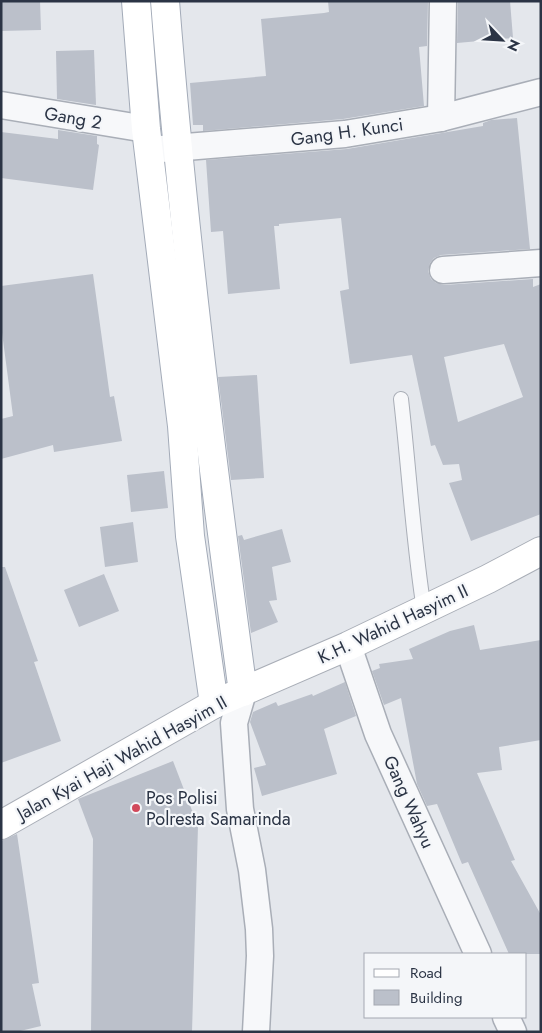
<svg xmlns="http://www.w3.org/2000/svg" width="542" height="1033" viewBox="0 0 542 1033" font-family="Jost,sans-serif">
	<rect width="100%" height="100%" fill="#e4e7ec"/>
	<g fill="#bbc0ca" fill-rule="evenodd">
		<polygon points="1,1 40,1 41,30 1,31"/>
		<polygon points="328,1 428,1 427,46 419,47 424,106 343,119 203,131 203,125 193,125 190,83 266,76 261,19 324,13 329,12"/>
		<polygon points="458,1 510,1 513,38 457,43"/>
		<polygon points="94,50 96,105 57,99 56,51"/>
		<path d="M517 118 530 249 441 255 434 258 430 263 428 271 431 279 436 283 444 285 533 279V287L541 284V514L471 541 449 483 462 480 459 464 443 465 435 445 431 446 412 355 350 364 340 291 349 289 341 218 279 224V226H274L280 289 228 294 223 231 211 232 206 160 347 149 483 126V123L491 120ZM504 344 523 397 458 422 444 357Z"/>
		<polygon points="58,130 97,136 97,144 99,145 93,190 1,178 1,132 58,139"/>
		<polygon points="93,274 110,397 114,396 122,441 54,452 53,445 1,459 1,419 13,416 1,325 1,286"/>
		<polygon points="257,375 264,478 231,480 218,377"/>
		<polygon points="164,471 168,508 131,512 127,475"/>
		<polygon points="133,522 138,562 105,567 100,527"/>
		<polygon points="282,529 291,562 272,567 277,600 269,601 278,622 251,633 238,536 242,535 244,540"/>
		<polygon points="1,567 5,567 38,661 34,662 61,741 1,763"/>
		<polygon points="104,574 119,611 79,627 64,590"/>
		<polygon points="474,625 480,650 541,640 541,740 499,747 502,770 477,773 515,860 511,861 541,915 541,954 509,954 468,862 462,864 437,804 427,806 417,784 401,698 384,705 372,671 380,668 379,664 413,659 409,649 450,631"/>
		<polygon points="345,682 356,716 324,729 337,774 262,796 254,768 266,765 250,722 253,712 276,702 278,706 312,694 313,696"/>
		<polygon points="173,761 198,826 192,1032 91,1032 93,839 78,799"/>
		<polygon points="17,834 39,983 32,984 41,1026 16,1032 1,1032 1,841"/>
	</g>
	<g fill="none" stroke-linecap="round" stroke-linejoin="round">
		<defs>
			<path id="lane" d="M401 399C409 469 413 540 424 610"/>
			<g id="street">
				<polyline points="1,105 146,129"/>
				<polyline points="441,118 443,1"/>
				<polyline points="149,150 345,134 441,118 541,92"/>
				<polyline points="443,270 541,263"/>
				<polyline points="348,646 378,734 478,954"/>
				<polyline points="243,692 234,723 240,809 252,870 259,929 260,956 256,1032"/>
				<polyline points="506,1017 513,1032"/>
			</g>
			<polyline id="secondary" points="1,825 214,704 348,646 488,579 541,551"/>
			<g id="primary">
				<polyline points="136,1 146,129 182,426 190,536 214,704"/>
				<path d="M165 1C183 232 212 463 243 692"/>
			</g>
		</defs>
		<use href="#lane" stroke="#a9aeb7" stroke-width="16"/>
		<use href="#street" stroke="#a9aeb7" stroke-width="29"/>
		<use href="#secondary" stroke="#a9aeb7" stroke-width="30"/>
		<use href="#primary" stroke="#a3abb8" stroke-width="30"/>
		<use href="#lane" stroke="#f7f8fa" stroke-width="14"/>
		<use href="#street" stroke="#f7f8fa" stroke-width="26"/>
		<use href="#secondary" stroke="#fff" stroke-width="28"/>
		<use href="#primary" stroke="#fff" stroke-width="28"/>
	</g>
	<circle fill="#d1495b" stroke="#f4f6f9" stroke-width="2" cx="136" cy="808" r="5"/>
	<g text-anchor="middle" stroke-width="4.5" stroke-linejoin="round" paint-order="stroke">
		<g font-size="18" fill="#2b3445" stroke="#f4f6f9">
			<text transform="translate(73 118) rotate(10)" y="6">Gang 2</text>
			<text transform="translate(347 132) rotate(-8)" y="6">Gang H. Kunci</text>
			<text transform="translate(393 624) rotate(-25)" y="6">K.H. Wahid Hasyim II</text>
			<text transform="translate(122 758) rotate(-29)" y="6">Jalan Kyai Haji Wahid Hasyim II</text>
			<text transform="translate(409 802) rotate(66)" y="6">Gang Wahyu</text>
		</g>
		<g font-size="18" fill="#2b3445" stroke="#f4f6f9" text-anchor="start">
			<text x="146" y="804">Pos Polisi<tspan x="146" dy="21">Polresta Samarinda</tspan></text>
		</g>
	</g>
	<rect width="542" height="1033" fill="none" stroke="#2b3445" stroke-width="5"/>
	<rect x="364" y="953" width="162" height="65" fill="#f4f6f9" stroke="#a4a8b1"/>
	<rect x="374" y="969" width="25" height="8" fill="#ffffff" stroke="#a4a8b1"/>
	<text x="410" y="978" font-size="15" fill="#2b3445">Road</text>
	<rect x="374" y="990" width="25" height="15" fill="#bbc0ca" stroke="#a4a8b1"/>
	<text x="410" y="1003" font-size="15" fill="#2b3445">Building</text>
	<g transform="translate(502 40) rotate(115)" stroke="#f4f6f9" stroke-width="4" paint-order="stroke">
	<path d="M0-4L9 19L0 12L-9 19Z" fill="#2b3445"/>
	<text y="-8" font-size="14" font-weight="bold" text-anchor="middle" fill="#2b3445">N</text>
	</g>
</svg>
